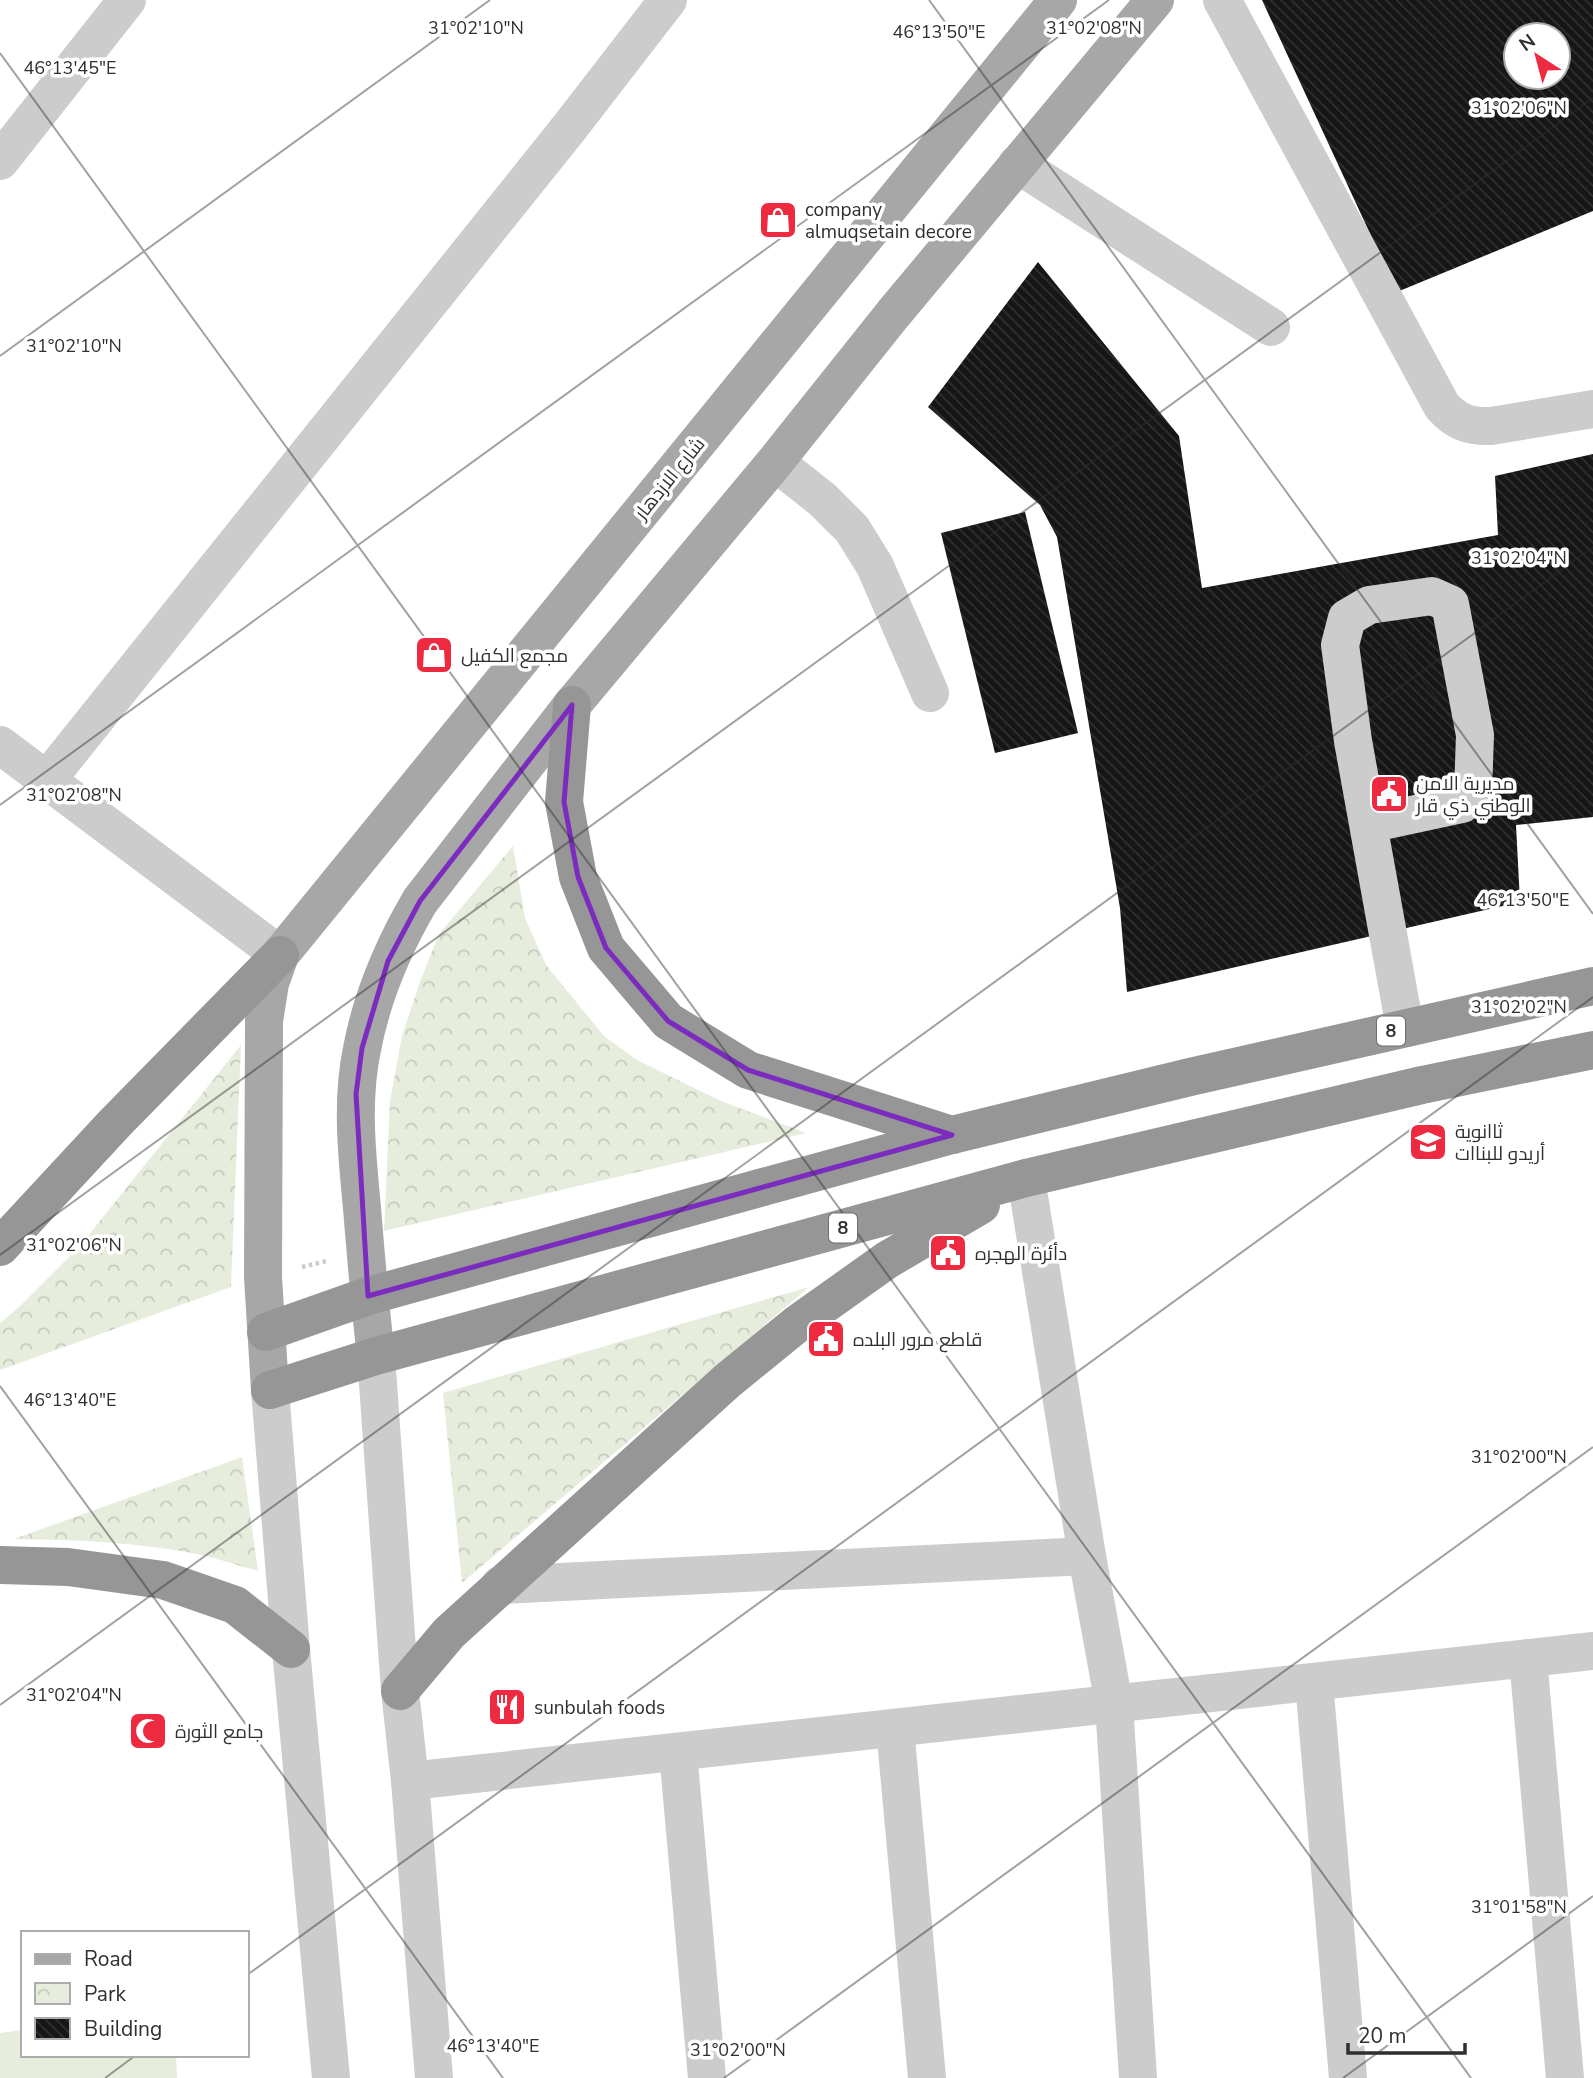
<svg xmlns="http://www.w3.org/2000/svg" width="1593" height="2078" viewBox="0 0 1593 2078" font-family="'Nunito Sans',Cairo,sans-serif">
	<defs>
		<pattern id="park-crowns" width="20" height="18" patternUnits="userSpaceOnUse" patternTransform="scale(1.75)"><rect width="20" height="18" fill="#e6eddc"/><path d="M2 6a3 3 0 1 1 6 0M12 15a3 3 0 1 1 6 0" fill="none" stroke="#c6ccbd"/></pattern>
		<pattern id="building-back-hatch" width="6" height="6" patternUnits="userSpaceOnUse" patternTransform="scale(1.75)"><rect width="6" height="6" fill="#161616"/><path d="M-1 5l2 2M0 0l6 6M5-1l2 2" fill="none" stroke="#303030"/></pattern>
	</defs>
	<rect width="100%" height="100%" fill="#fff"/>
	<g fill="url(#park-crowns)">
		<polygon points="513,846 525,918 546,965 604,1036 637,1060 721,1101 806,1133 384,1231 390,1101 402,1036 421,979 439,934"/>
		<polygon points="241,1045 231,1287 0,1370 0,1323 19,1307 79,1247"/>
		<polygon points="809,1287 462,1583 443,1393"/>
		<path d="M242 1457 258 1571C239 1566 220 1559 201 1555 140 1542 77 1540 14 1539Z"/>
	</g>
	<polygon fill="#e6eddc" points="23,2030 23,2055 176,2055 177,2078 0,2078 0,2033"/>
	<g fill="url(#building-back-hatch)" fill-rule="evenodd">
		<path d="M1262 0H1593V211L1397 292ZM1516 35H1558V77H1516Z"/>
		<polygon points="1038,262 1179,436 1202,588 1498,535 1495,476 1593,454 1593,817 1516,825 1520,902 1127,992 1120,908 1057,537 1040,505 928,407"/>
		<polygon points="1025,512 1078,733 995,753 941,533"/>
	</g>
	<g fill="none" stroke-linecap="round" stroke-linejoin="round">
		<polyline stroke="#ccc" stroke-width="4.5" stroke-dasharray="3.5 3.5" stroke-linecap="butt" points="302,1267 327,1261"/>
		<g stroke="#ccc" stroke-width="38">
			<path d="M1222 0 1442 406C1456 422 1470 427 1491 426L1593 409"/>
			<polyline points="0,161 127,0"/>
			<polyline points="1017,164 1271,327"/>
			<polyline points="775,462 823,500 852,529 875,566 930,693"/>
			<polyline points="0,745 280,955"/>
			<polyline points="46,781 569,128 668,0"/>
			<polyline points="1369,824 1462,804 1473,792 1475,735 1450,604 1432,596 1369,605 1347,618 1340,645 1353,741 1405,1028"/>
			<polyline points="1026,1178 1087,1556 1114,1704 1138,2078"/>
			<polyline points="376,1356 400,1691 410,1781 434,2078"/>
			<polyline points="270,1390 291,1649 331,2078"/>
			<polyline points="500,1585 1087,1556"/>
			<polyline points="1528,1658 1565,2078"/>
			<polyline points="1314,1682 1348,2078"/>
			<polyline points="895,1728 927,2078"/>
			<polyline points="678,1752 707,2078"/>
			<polyline points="410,1781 1593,1651"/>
		</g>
		<g stroke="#a7a7a7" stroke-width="38">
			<path d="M376 1356C370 1307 366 1257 362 1208 357 1155 351 1101 362 1049 372 996 393 947 420 901L572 705 775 462 893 314 1155 0"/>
			<polyline points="270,1390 263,1277 264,1021 270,983 280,955 1058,0"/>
		</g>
		<g stroke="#969696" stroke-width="38">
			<polyline points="572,705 564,802 578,877 606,948 668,1021 748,1070 952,1135"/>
			<polyline points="0,1247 115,1123 280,955"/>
			<polyline points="266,1332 368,1296 952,1135 1190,1077 1593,986"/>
			<polyline points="270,1390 376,1356 1026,1178 1422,1085 1593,1050"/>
			<polyline points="0,1565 68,1567 163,1580 235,1605 291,1649"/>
			<polyline points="400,1691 449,1633 727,1381 797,1324 887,1260 981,1205"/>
		</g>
	</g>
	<path fill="none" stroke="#7b2cbf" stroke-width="5" stroke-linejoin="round" d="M572 705 564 802 578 877 606 948 668 1021 748 1070 952 1135 368 1296 356 1094 362 1048 388 961 420 901Z"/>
	<path fill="none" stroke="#2f2f2f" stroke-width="2" stroke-opacity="0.45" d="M929 0 1593 914M0 53 1471 2078M0 356 490 0M0 805 1109 0M0 1255 1593 98M0 1386 503 2078M0 1705 1593 547M247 1975 1593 997M105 2078 136 2055M724 2078 1593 1447M1343 2078 1593 1896"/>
	<defs>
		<symbol id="shop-square" viewBox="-11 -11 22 22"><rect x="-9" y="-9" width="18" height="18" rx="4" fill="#ee2a41" stroke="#fff"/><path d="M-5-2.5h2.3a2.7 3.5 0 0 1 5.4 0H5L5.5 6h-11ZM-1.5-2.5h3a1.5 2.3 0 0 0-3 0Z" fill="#fff"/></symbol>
		<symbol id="civic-square" viewBox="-11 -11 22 22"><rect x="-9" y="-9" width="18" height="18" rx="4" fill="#ee2a41" stroke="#fff"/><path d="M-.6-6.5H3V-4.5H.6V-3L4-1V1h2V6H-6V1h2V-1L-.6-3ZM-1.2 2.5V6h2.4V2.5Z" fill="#fff"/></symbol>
		<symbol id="school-square" viewBox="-11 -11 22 22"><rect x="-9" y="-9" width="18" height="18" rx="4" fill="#ee2a41" stroke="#fff"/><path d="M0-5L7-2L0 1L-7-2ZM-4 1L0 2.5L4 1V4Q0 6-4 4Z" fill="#fff"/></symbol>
		<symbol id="restaurant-square" viewBox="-11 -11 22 22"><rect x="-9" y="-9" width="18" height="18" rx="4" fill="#ee2a41" stroke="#fff"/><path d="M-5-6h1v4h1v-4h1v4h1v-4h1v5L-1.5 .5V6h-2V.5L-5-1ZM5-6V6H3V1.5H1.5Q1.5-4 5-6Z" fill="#fff"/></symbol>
		<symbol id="mosque-square" viewBox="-11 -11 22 22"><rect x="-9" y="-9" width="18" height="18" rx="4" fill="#ee2a41" stroke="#fff"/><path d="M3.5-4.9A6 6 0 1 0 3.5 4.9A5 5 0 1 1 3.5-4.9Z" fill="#fff"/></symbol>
	</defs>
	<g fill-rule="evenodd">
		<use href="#shop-square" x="756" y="198" width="44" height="44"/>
		<use href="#shop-square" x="412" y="633" width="44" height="44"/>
		<use href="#civic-square" x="1367" y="772" width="44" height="44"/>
		<use href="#school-square" x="1406" y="1120" width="44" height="44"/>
		<use href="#civic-square" x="926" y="1231" width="44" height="44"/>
		<use href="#civic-square" x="804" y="1317" width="44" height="44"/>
		<use href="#restaurant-square" x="485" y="1685" width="44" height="44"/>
		<use href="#mosque-square" x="126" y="1709" width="44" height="44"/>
	</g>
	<g text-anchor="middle" stroke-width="7" stroke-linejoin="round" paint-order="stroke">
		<g fill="#fff" stroke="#6d6d6d" stroke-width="2">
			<rect x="1377" y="1016.5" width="28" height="29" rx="5"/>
			<rect x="829" y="1213.5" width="28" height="29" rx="5"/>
		</g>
		<g font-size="18" font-weight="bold" fill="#2f2f2f">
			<text x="1391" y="1037">8</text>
			<text x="843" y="1234">8</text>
		</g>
		<g font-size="19" fill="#2f2f2f" stroke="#fff" text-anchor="start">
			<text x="805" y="216">company<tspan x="805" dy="22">almuqsetain decore</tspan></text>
			<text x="461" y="662">مجمع الكفيل</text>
			<text x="1416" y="790">مديرية الامن<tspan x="1416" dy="22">الوطني ذي قار</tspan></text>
			<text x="1455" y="1138">ثاانوية<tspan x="1455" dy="22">أريدو للبناات</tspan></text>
			<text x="975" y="1260">دأئرة الهجره</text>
			<text x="853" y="1346">قاطع مرور البلده</text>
			<text x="534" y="1714">sunbulah foods</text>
			<text x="175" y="1738">جامع الثورة</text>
		</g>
		<g font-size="19" fill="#2f2f2f" stroke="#fff">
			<text transform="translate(669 478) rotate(-51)" y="7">شارع الازدهار</text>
		</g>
	</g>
	<g font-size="18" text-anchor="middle" fill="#2f2f2f" stroke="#fff" stroke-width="7" stroke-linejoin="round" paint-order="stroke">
		<text x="476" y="34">31°02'10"N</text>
		<text x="1094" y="34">31°02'08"N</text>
		<text x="939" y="38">46°13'50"E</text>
		<text x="70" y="74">46°13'45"E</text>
		<text x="1519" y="114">31°02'06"N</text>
		<text x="74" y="352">31°02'10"N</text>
		<text x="1519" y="564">31°02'04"N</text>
		<text x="74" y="801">31°02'08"N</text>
		<text x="1523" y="906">46°13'50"E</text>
		<text x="1519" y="1013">31°02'02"N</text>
		<text x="74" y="1251">31°02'06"N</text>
		<text x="70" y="1406">46°13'40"E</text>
		<text x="1519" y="1463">31°02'00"N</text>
		<text x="74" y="1701">31°02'04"N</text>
		<text x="1519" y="1913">31°01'58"N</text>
		<text x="493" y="2052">46°13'40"E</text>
		<text x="738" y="2056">31°02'00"N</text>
	</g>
	<rect x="21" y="1931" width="228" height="126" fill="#ffffff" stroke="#acacac" stroke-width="2"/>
	<rect x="35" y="1954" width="35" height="10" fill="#a7a7a7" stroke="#acacac" stroke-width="2"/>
	<text x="84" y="1966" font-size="21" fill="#2f2f2f">Road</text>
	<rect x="35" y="1983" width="35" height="21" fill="url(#park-crowns)" stroke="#acacac" stroke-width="2"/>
	<text x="84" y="2001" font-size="21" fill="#2f2f2f">Park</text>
	<rect x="35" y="2018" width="35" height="21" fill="url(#building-back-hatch)" stroke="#acacac" stroke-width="2"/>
	<text x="84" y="2036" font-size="21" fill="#2f2f2f">Building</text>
	<g transform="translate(1537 56) rotate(324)"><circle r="33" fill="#ffffff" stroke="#acacac" stroke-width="2"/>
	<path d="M0-5L12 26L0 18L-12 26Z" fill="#ee2a41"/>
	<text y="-10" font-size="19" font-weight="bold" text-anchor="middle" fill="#2f2f2f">N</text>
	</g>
	<path d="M1348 2043v10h117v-10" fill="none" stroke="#2f2f2f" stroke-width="3.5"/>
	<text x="1358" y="2043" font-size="21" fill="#2f2f2f" stroke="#ffffff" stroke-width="5" paint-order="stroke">20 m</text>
</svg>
